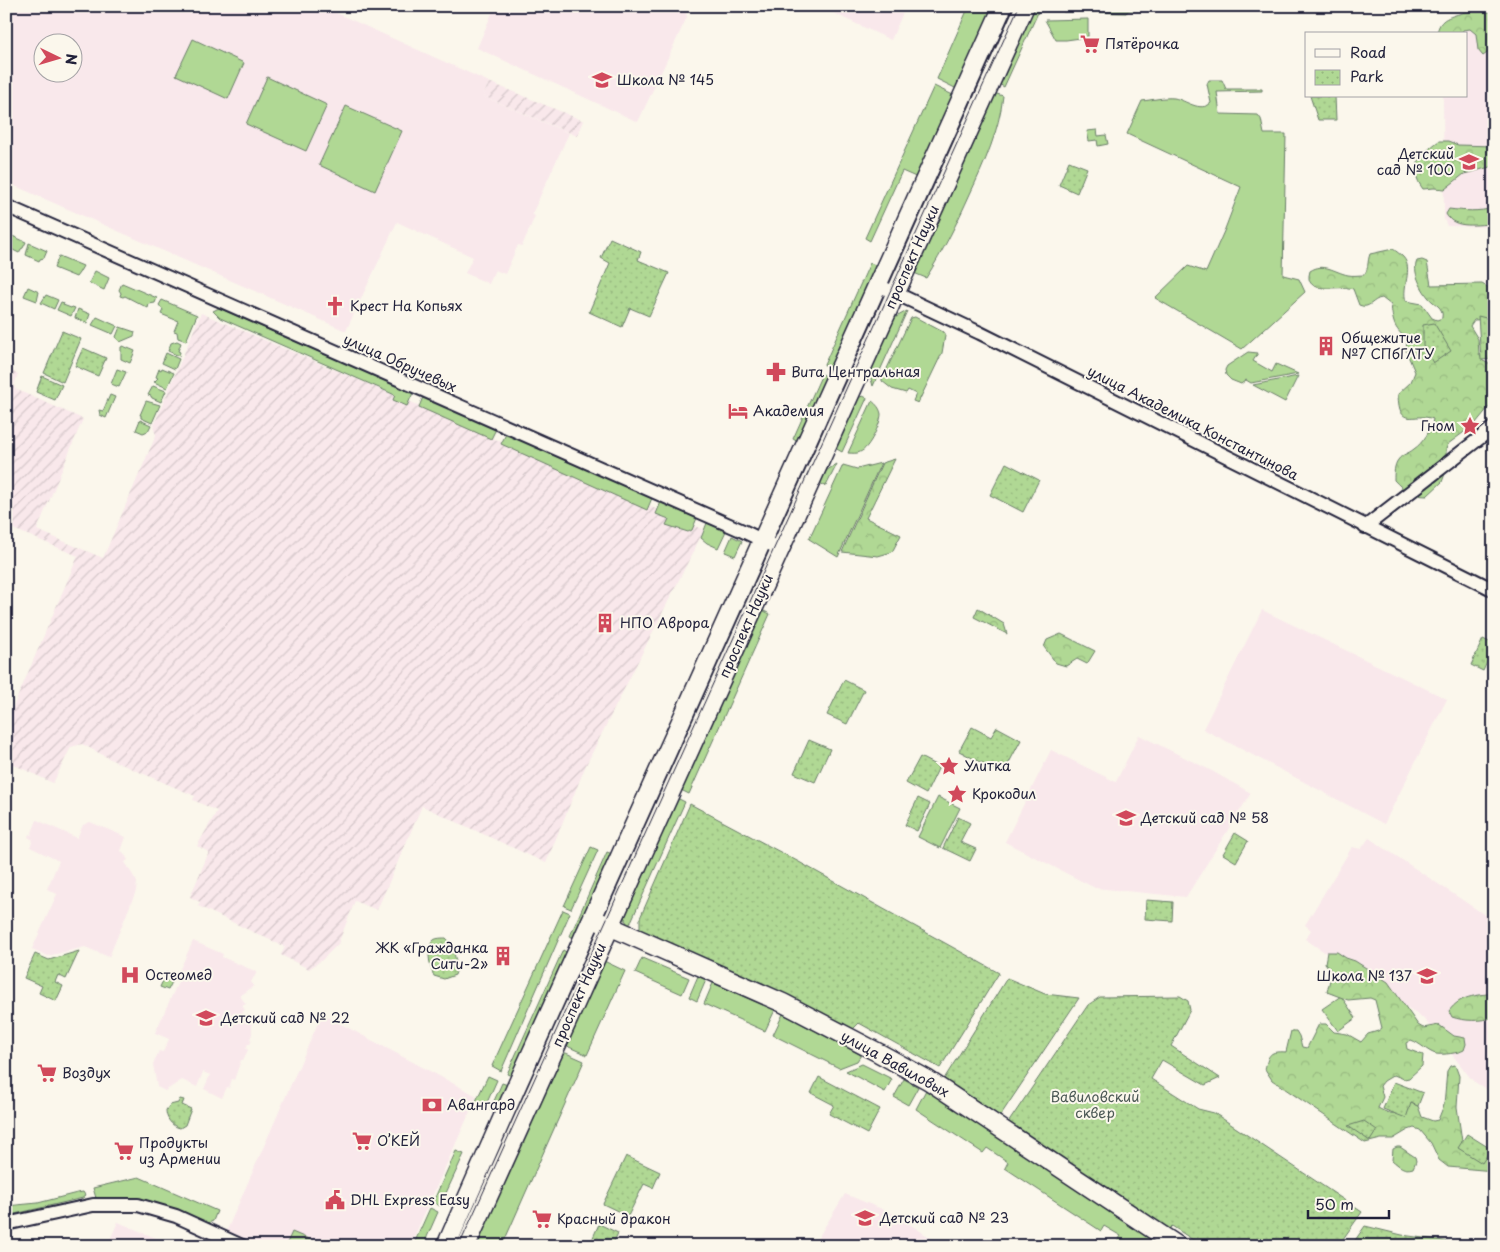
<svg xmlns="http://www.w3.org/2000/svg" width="1500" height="1252" viewBox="0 0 1500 1252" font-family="'Playpen Sans',sans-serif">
	<defs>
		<pattern id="industrial-furrows" width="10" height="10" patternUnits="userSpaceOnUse" patternTransform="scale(1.25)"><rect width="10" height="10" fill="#f9e8eb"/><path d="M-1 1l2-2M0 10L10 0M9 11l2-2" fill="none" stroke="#d5c7ca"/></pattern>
		<pattern id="forest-crowns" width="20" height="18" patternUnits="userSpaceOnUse" patternTransform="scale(1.25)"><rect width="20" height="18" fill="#b0d894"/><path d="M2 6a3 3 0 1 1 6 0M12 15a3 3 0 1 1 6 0" fill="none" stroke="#97b980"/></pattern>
		<pattern id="park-dots" width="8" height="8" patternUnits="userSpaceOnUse" patternTransform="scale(1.25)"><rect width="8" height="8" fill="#b0d894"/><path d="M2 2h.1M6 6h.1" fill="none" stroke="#97b980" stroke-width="1.8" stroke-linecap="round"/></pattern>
	</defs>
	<rect width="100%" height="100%" fill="#fbf7ec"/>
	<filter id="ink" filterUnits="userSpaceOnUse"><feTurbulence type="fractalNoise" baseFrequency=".02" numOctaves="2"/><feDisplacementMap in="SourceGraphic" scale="10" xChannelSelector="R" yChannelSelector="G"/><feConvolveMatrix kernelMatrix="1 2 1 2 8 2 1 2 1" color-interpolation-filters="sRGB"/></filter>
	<g filter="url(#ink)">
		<g fill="#f9e8eb" fill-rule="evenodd">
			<path d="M6 6H321L489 82 483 96 569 133 532 214 535 216 522 246 518 245 505 274 495 270 489 284 465 273 473 257 397 222 346 331 6 182ZM42 42H72V72H42Z"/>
			<polygon points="495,6 684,6 687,17 638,122 477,48"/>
			<polygon points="818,6 906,6 891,40"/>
			<polygon points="1494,12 1494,227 1447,226 1444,219 1443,96 1466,96 1466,34 1444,34 1445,27 1460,13"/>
			<polygon points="1262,610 1447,699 1384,824 1203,729"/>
			<polygon points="1139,735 1210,770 1251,793 1186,897 1095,888 1005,842 1051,750 1116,782"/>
			<polygon points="37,820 77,838 83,825 90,822 126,837 121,851 123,852 128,860 125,862 137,882 136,891 109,957 85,947 48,956 32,949 57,894 47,889 59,861 30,847 33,840 28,837 29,834 31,835"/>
			<polygon points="1369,838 1494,921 1494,1094 1473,1081 1423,1018 1305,939 1311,930 1305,925 1352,847 1361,849"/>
			<polygon points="193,941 223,954 222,957 257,972 251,982 254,986 240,996 246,1004 242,1006 245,1010 242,1012 246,1017 248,1015 251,1019 249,1021 252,1024 252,1034 250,1039 252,1040 250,1044 248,1044 246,1048 248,1050 243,1060 241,1060 234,1080 232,1079 229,1088 227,1087 222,1098 204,1089 210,1075 203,1072 197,1087 182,1080 165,1091 157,1087 153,1064 159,1051 163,1052 169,1039 155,1033 183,971 180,969"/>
			<polygon points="322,1014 477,1096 410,1246 220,1246"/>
			<polygon points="845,1194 894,1214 943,1246 813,1246"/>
			<polygon points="118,1222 170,1244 174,1246 107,1246"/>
		</g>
		<g fill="url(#industrial-furrows)">
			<polygon points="489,82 584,121 577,136 483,96"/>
			<polygon points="201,313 404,399 704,530 586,765 546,863 422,806 377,910 355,901 338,944 322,960 309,969 281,955 285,947 198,906 200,902 190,897 209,852 197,846 217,811 193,800 195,796 116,762 82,744 71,747 53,783 6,761 6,724 78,556 6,526 6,373 8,370 18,374 14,385 15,389 83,419 37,530 103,558 156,435 153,427"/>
		</g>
		<g fill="#b0d894" stroke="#697d68">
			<polygon points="969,6 995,6 957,89 937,79"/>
			<polygon points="1034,6 1041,6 1004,87 999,84"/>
			<polygon points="1048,6 1134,6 1126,13 1047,11"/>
			<polygon points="1088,19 1088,37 1066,40 1056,40 1045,20"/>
			<polygon points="193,39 244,63 228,99 176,75"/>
			<polygon points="267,77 327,105 306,151 246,124"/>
			<path d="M1209 80H1222L1226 89H1262V91L1217 92 1220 114 1258 115 1261 119 1264 134H1286L1283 275 1299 279 1305 292 1242 349 1155 298 1188 266 1206 272 1225 229 1241 187 1127 134 1142 101C1152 100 1164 97 1174 98 1186 100 1200 113 1211 103L1207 84Z"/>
			<polygon points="934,86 955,96 918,178 902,171 870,241 865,238"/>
			<path d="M994 94H997L1003 96C999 131 985 162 970 194 957 223 943 251 926 278L914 273Z"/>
			<polygon points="346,106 402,131 375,191 319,165"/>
			<polygon points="1097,130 1098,136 1106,135 1108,144 1098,146 1097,140 1089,141 1087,131"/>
			<polygon points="10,235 26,242 23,248 21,249 19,253 7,247 9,244 6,242"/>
			<polygon points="29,243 47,251 44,258 40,259 39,261 26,255"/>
			<polygon points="59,256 83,266 79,273 76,277 54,268"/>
			<polygon points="870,263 878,266 833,367 824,365"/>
			<polygon points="95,271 109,278 104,290 89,283"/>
			<polygon points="122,283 157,298 155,303 149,304 148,308 125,296 123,297 120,296 121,293 119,290"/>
			<polygon points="28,287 39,292 37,301 24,296"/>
			<polygon points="46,295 58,300 54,309 41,303"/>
			<polygon points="162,300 197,315 186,341 178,338 177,332 174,331 178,321 161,314 163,310 159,305"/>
			<polygon points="61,302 64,303 63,305 71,308 72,307 75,308 71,316 57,310"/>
			<polygon points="219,308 413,393 407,406 393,400 395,395 220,318 213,311"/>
			<polygon points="78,309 90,314 87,323 75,318"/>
			<polygon points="907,311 873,386 871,379 871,368 892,322 896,317"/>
			<polygon points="97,317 117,326 113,334 92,325"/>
			<polygon points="915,317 945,333 945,336 942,353 918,403 913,401 916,394 908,390 906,393 892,389 882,381 882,379 911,318"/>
			<polygon points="120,327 135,332 134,336 120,342 116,337"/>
			<polygon points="177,341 181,343 178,351 180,352 179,356 168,351 171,343"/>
			<polygon points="123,346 135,351 130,363 121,359 121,347"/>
			<polygon points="1248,352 1258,353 1253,361 1272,372 1276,364 1298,374 1251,383 1246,380 1241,384 1231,380 1226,375 1225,370 1227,366"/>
			<polygon points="166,353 179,359 175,369 162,363"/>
			<polygon points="162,368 174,373 167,388 154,382 158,378 156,377 159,369 161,370"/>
			<polygon points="117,369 126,372 119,387 111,384"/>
			<polygon points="822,374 828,377 798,442 793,439"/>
			<polygon points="1298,376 1285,402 1253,385"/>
			<polygon points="153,386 166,391 161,402 152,398 151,396 148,395"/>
			<polygon points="110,395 115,397 106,418 100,415 99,410 103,411"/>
			<polygon points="863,396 867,398 842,452 835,448 857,399 860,397"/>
			<polygon points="423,397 496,429 491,439 419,407"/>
			<polygon points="146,401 160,405 152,423 141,418 141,415 140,415"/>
			<path d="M872 401C876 404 880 408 881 414 881 423 869 449 860 452 857 454 852 453 848 453Z"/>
			<polygon points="140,420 151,425 148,431 143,433 136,430"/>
			<polygon points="506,434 652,498 647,510 501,444"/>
			<polygon points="881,463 838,557 809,539 843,465 857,469"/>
			<polygon points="837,464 826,486 819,483 827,470"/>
			<polygon points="661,502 697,518 692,530 688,532 666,525 669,519 656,514"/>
			<polygon points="707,523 726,531 718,548 707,543 701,538"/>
			<polygon points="732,536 742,541 735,556 725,552"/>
			<polygon points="762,610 770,614 689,794 681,790"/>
			<polygon points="938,797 960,808 940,848 918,837"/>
			<polygon points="677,798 685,802 629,926 625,920 626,911"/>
			<polygon points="591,847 598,850 571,909 564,906"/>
			<polygon points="607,852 612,854 574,938 570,936"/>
			<polygon points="563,910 570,913 501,1071 492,1066"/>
			<polygon points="563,950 568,953 512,1076 507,1074"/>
			<polygon points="642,958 689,978 682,994 635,973"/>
			<polygon points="604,961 625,971 587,1055 569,1047 566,1044"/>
			<polygon points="167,972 175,976 168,990 160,987"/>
			<polygon points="698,976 706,980 697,1001 689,997"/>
			<polygon points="713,983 775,1010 765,1031 704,1004"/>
			<polygon points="1341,996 1356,1018 1338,1031 1322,1009"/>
			<polygon points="783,1014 861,1055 857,1061 839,1068 773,1035"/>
			<polygon points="562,1053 566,1053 584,1061 502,1246 475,1246"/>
			<polygon points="862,1064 892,1079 885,1092 846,1071"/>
			<polygon points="488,1076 497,1080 485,1107 475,1103"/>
			<polygon points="904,1079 918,1087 908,1105 894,1097"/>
			<polygon points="502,1083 508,1085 496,1112 490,1110"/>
			<polygon points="926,1090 1161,1245 1123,1246 1117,1242 1121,1236 1104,1226 1101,1231 1005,1168 1008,1162 987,1148 983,1153 916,1109"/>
			<polygon points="456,1151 464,1154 440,1206 433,1202"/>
			<polygon points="139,1177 217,1211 213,1221 206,1224 143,1201 132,1199 100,1198 96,1198 93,1188"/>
			<polygon points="83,1192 85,1195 83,1198 6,1216 6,1206 38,1203 77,1193"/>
			<polygon points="430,1208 438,1212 423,1246 413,1246"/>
			<polygon points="292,1232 311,1240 309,1246 293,1246 287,1243"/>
		</g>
		<g fill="url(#forest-crowns)" stroke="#697d68">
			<path d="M1465 12H1494V35L1492 36 1490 51 1483 56 1478 50 1476 34 1470 29 1463 30 1462 34H1437C1439 17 1451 17 1465 12Z"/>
			<path d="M1439 141H1448L1458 145 1494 146V166L1464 174 1445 189 1434 188 1423 189C1407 168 1422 153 1439 141Z"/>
			<path d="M1494 208V224C1479 224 1454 230 1446 214L1449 209C1465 211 1478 212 1494 208Z"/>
			<path d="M1393 249C1396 251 1400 254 1403 257 1414 269 1401 287 1406 301L1422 304 1432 318 1437 320 1442 318C1444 306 1434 305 1428 297 1421 288 1412 271 1417 261L1422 260 1427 262 1431 285 1482 284 1494 291V319L1474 320 1470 326 1478 339 1479 354 1483 361 1490 364 1494 363V405L1489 407 1475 424 1448 444 1446 449V471L1442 482 1427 496C1413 496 1404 491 1394 480 1394 474 1394 465 1398 460 1402 454 1408 454 1414 449 1423 443 1432 429 1433 419 1414 411 1399 431 1398 394L1411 382 1415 372 1406 351 1407 339C1393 328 1393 321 1391 305L1382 298C1372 299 1370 310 1359 305L1353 289C1341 284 1302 297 1310 271 1324 262 1334 272 1348 275 1353 276 1359 275 1364 275 1369 269 1367 262 1370 254Z"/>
			<polygon points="895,459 866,518 901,535 892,552 878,556 842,552 882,463"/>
			<polygon points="978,608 1004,624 1007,634 974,617"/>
			<polygon points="1061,634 1095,651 1087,664 1077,659 1066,666 1056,663 1044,647 1047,640"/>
			<path d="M1327 952H1337L1346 958 1355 961 1388 982 1418 1025 1423 1028 1439 1025 1454 1036 1465 1038 1466 1044 1464 1050C1459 1053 1443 1055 1436 1054 1428 1052 1420 1043 1411 1040L1406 1043 1407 1049 1423 1055 1422 1066 1409 1078 1404 1079 1394 1075 1384 1081 1380 1086 1383 1097 1378 1108C1394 1117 1398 1114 1411 1103L1418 1106 1422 1117 1433 1121 1438 1120 1444 1105 1447 1071 1450 1066 1455 1065 1459 1076 1457 1107 1463 1148 1491 1149 1494 1146V1171L1448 1167 1439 1160 1431 1143 1420 1130 1414 1128 1408 1130 1393 1139H1381L1365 1143 1272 1080 1265 1069C1269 1054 1269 1051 1286 1052L1291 1031H1296L1299 1036 1302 1047 1307 1048 1319 1024H1326L1334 1032 1347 1034 1361 1042 1368 1034 1378 1031 1382 1028 1375 1000 1370 998 1348 1000 1327 992 1332 972 1325 963Z"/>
			<path d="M1494 993V1017C1482 1022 1463 1021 1452 1017L1449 1011C1461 995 1475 996 1494 993Z"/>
			<path d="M1397 1147H1400L1415 1157 1416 1161 1413 1168C1404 1171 1399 1166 1392 1160L1393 1149Z"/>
		</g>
		<g fill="url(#park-dots)" stroke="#697d68">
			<polygon points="1066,6 1364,6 1063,12"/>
			<polygon points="1310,96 1335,96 1336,120 1318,120"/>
			<polygon points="1069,161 1087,168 1077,193 1059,185"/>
			<polygon points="610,238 641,252 638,260 669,273 649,316 630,308 622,327 589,312 610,263 601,258"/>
			<polygon points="1478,316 1494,320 1494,359 1481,360"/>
			<polygon points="1434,323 1451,351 1433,363 1423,345 1423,325"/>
			<polygon points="62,331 81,339 63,382 44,373"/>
			<polygon points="83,348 106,358 98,376 75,366"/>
			<polygon points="42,376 62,385 55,400 36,392"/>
			<polygon points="1006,463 1039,480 1023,512 990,495"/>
			<polygon points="1483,639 1494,644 1494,647 1483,671 1471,665"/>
			<polygon points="844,680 864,690 847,724 827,715"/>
			<polygon points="972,727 991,737 997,727 1021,740 1003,774 959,751"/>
			<polygon points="809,740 830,749 815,782 794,773"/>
			<polygon points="920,757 939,767 926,794 906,783"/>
			<polygon points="918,798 930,804 917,831 905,825"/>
			<polygon points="690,804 799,862 999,973 940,1068 859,1023 853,1029 784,995 640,930 640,918"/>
			<polygon points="958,817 970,823 960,842 976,849 970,861 943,848"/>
			<polygon points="1235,833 1248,841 1236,862 1223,854"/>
			<polygon points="1146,900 1173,902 1172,921 1145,919"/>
			<path d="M446 938C453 943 459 967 455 975L444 979 434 976C430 968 425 946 434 940 436 938 443 938 446 938Z"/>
			<polygon points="79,951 66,979 58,975 55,982 63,986 56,1001 39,993 42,986 24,978 35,954 49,960"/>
			<polygon points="1007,978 1045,994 1079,998 1000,1116 944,1079"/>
			<polygon points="1180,996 1188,1001 1190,1010 1171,1046 1220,1078 1205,1085 1162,1060 1151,1079 1198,1109 1214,1113 1362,1212 1338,1246 1202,1246 1172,1226 1169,1229 1008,1123 1088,1005 1100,997"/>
			<polygon points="819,1077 880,1109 867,1134 829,1114 834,1105 811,1093"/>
			<polygon points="1394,1082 1423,1093 1418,1106 1411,1103 1406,1118 1383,1109"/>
			<path d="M180 1099 184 1100 182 1105 191 1109 185 1125 180 1128C171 1126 166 1118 166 1110L170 1105 178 1103Z"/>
			<polygon points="1364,1121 1377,1130 1370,1141 1348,1126"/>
			<polygon points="1467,1134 1491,1149 1482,1163 1458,1148"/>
			<polygon points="626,1156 660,1172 653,1188 644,1184 628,1216 603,1204"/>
			<polygon points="599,1224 618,1233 612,1246 600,1246 591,1242"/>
			<polygon points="1365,1226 1402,1235 1451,1242 1448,1246 1351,1246"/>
		</g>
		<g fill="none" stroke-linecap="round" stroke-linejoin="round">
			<defs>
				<g id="street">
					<polyline points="6,206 743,531 780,549"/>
					<polyline points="878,285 980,333 1494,590"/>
					<polyline points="1365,527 1494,427"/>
					<polyline points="6,1224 93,1205 138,1205 176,1216 242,1246"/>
				</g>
				<g id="secondary">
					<polyline points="600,922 783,1003 879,1053 928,1080 1178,1246"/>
					<polyline points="446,1246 517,1085 1003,6"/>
					<polyline points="466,1246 1025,6"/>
				</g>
			</defs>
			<use href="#street" stroke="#22223b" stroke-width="16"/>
			<use href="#secondary" stroke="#22223b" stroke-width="21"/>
			<use href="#street" stroke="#fbf7ec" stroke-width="12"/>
			<use href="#secondary" stroke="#fbf7ec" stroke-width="18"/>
			<polyline stroke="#22223b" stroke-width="1" points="459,1246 1019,6"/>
		</g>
	</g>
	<defs>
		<symbol id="supermarket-bare" viewBox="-9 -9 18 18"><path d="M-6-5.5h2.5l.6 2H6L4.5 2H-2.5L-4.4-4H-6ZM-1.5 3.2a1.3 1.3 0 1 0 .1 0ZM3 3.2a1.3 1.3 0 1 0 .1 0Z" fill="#d1495b" stroke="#fbf7ec" stroke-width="2.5" paint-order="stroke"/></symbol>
		<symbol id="school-bare" viewBox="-9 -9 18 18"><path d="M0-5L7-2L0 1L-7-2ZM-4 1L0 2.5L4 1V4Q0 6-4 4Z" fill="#d1495b" stroke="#fbf7ec" stroke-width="2.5" paint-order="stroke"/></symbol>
		<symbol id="church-bare" viewBox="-9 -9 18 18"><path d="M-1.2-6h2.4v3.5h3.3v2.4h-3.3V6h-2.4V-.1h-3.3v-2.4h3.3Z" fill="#d1495b" stroke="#fbf7ec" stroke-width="2.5" paint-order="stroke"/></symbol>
		<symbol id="building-bare" viewBox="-9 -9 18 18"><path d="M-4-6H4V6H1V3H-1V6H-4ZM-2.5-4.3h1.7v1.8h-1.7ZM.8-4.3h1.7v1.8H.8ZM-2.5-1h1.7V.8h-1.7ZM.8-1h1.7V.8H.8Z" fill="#d1495b" stroke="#fbf7ec" stroke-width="2.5" paint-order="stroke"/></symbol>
		<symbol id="pharmacy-bare" viewBox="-9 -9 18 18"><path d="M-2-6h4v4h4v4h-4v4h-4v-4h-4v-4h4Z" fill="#d1495b" stroke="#fbf7ec" stroke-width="2.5" paint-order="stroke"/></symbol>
		<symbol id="hotel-bare" viewBox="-9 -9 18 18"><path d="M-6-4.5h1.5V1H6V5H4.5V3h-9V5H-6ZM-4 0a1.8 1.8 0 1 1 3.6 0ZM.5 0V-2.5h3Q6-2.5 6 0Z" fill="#d1495b" stroke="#fbf7ec" stroke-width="2.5" paint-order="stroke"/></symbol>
		<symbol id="sight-bare" viewBox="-9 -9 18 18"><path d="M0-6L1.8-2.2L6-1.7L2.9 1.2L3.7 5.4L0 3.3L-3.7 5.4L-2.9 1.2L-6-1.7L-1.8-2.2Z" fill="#d1495b" stroke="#fbf7ec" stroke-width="2.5" paint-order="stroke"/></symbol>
		<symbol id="hospital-bare" viewBox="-9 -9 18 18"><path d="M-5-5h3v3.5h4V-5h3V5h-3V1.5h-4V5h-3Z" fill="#d1495b" stroke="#fbf7ec" stroke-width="2.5" paint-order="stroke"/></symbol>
		<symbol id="bank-bare" viewBox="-9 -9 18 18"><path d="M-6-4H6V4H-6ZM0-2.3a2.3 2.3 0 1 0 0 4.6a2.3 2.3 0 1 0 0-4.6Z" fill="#d1495b" stroke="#fbf7ec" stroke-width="2.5" paint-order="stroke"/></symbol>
		<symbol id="civic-bare" viewBox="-9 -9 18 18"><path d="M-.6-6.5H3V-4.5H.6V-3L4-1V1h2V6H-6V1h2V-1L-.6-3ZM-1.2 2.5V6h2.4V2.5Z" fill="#d1495b" stroke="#fbf7ec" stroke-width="2.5" paint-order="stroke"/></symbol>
	</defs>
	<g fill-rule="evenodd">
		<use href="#supermarket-bare" x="1076" y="30" width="28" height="28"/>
		<use href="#school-bare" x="588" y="66" width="28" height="28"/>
		<use href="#school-bare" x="1455" y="148" width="28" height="28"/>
		<use href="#church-bare" x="321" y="292" width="28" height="28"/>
		<use href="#building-bare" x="1312" y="332" width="28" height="28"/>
		<use href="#pharmacy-bare" x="762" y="358" width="28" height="28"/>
		<use href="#hotel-bare" x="724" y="397" width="28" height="28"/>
		<use href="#sight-bare" x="1456" y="412" width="28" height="28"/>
		<use href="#building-bare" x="591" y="609" width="28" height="28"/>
		<use href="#sight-bare" x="935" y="752" width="28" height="28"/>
		<use href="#sight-bare" x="943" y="780" width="28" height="28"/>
		<use href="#school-bare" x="1112" y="804" width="28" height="28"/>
		<use href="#building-bare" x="489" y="942" width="28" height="28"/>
		<use href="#hospital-bare" x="116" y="961" width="28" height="28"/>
		<use href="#school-bare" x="1413" y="962" width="28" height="28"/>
		<use href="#school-bare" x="192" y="1004" width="28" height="28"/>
		<use href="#supermarket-bare" x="33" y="1059" width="28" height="28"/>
		<use href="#bank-bare" x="418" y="1091" width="28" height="28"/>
		<use href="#supermarket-bare" x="348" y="1127" width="28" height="28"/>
		<use href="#supermarket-bare" x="110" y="1137" width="28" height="28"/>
		<use href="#civic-bare" x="321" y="1186" width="28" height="28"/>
		<use href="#school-bare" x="851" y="1204" width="28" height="28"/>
		<use href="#supermarket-bare" x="528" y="1205" width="28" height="28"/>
	</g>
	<g text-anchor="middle" stroke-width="4" stroke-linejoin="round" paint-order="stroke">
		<g font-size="14" fill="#22223b" stroke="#fbf7ec" text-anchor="start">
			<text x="1105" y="49">Пятёрочка</text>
			<text x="617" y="85">Школа № 145</text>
			<text x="1454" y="159" text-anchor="end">Детский<tspan x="1454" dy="16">сад № 100</tspan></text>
			<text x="350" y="311">Крест На Копьях</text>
			<text x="1341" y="343">Общежитие<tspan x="1341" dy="16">№7 СПбГЛТУ</tspan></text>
			<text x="791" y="377">Вита Центральная</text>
			<text x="753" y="416">Академия</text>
			<text x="1455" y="431" text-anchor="end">Гном</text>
			<text x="620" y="628">НПО Аврора</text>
			<text x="964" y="771">Улитка</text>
			<text x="972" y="799">Крокодил</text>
			<text x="1141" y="823">Детский сад № 58</text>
			<text x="488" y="953" text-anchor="end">ЖК «Гражданка<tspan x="488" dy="16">Сити-2»</tspan></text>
			<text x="145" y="980">Остеомед</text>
			<text x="1412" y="981" text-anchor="end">Школа № 137</text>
			<text x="221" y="1023">Детский сад № 22</text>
			<text x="62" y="1078">Воздух</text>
			<text x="447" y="1110">Авангард</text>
			<text x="377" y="1146">О’КЕЙ</text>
			<text x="139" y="1148">Продукты<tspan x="139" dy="16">из Армении</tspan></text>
			<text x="350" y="1205">DHL Express Easy</text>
			<text x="880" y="1223">Детский сад № 23</text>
			<text x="557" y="1224">Красный дракон</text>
		</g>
		<g font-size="14" fill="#22223b" stroke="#fbf7ec">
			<text transform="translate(912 257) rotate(-66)" y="5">проспект Науки</text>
			<text transform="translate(400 363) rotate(24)" y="5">улица Обручевых</text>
			<text transform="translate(1193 423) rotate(27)" y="5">улица Академика Константинова</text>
			<text transform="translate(746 626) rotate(-66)" y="5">проспект Науки</text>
			<text transform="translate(579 995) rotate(-66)" y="5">проспект Науки</text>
			<text transform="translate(895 1064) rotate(29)" y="5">улица Вавиловых</text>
		</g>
		<g font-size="14" fill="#4d5956" stroke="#fbf7ec">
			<text x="1095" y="1102">Вавиловский<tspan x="1095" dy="16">сквер</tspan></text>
		</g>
	</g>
	<rect width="1500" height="1252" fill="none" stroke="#fbf7ec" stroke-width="25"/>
	<rect x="12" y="12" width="1475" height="1227" fill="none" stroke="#22223b" stroke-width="2" filter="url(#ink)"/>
	<rect x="1305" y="32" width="162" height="65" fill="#fbf7ec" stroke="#a4a2a5"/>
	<rect x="1315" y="49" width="25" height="8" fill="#fbf7ec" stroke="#a4a2a5"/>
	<text x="1350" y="58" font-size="15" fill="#22223b">Road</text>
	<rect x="1315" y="70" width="25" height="15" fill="url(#park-dots)" stroke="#a4a2a5"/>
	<text x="1350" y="82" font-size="15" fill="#22223b">Park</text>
	<g transform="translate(58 58) rotate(95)"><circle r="24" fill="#fbf7ec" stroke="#a4a2a5"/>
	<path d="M0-4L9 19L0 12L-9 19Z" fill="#d1495b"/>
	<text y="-8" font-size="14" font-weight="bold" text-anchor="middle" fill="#22223b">N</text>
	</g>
	<path d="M1308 1210v8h81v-8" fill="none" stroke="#22223b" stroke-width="2.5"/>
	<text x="1315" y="1210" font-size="15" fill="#22223b" stroke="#fbf7ec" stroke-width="4" paint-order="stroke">50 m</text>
</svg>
